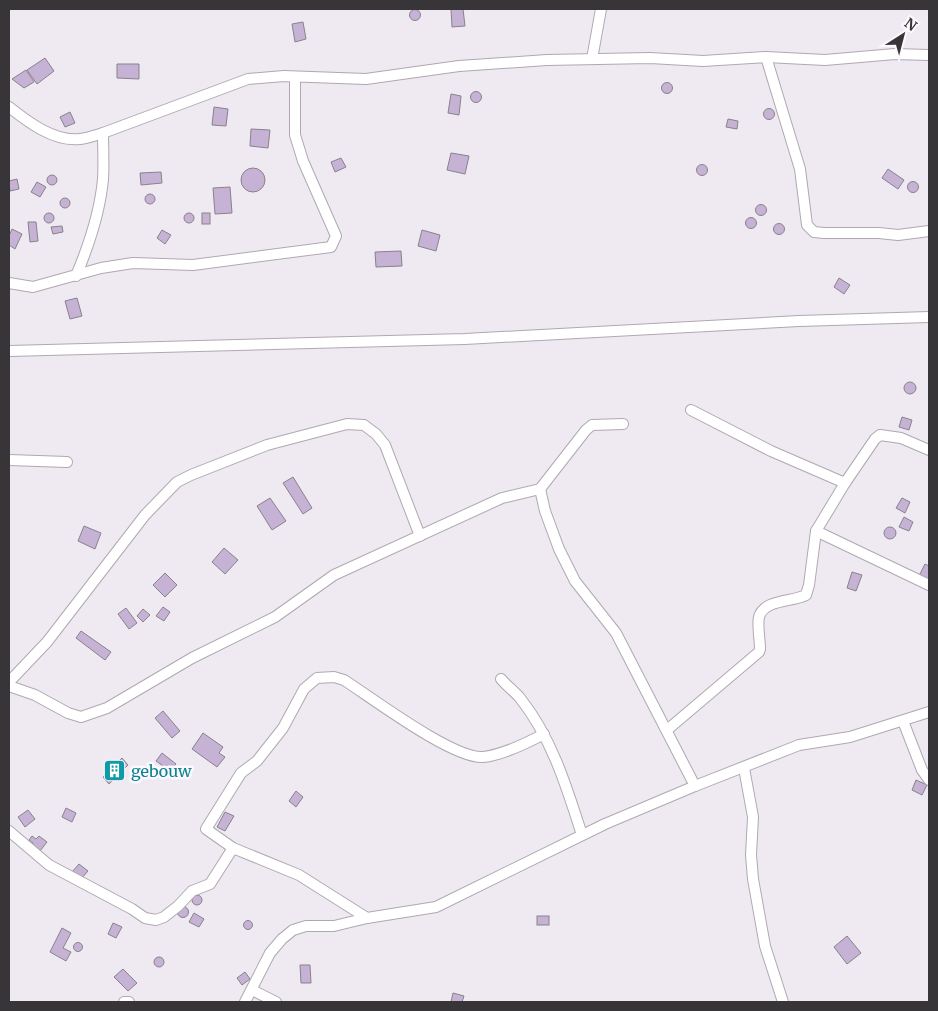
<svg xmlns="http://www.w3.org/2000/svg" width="938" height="1011" viewBox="0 0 938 1011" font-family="Merriweather,serif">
	<rect width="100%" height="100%" fill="#efeaf2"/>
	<g fill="#c6b2d5" stroke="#87838a">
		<polygon points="451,9 463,9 465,26 452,27"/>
		<circle cx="415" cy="15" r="5.5"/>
		<polygon points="303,22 306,39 295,42 292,24"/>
		<polygon points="45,58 54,71 37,84 27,70"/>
		<polygon points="117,64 139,64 139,79 117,78"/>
		<polygon points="26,70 34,82 24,88 12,79"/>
		<circle cx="667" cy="88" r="5.5"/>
		<circle cx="476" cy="97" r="5.5"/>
		<polygon points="451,94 461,96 459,115 448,113"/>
		<polygon points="214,107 228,109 226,126 212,125"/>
		<circle cx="769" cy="114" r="5.5"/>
		<polygon points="70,112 75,123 65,127 60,117"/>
		<polygon points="728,119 738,121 737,129 726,127"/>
		<polygon points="251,129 270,130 268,148 250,146"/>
		<polygon points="451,153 469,156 465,174 447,170"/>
		<polygon points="341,158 346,167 335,172 331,162"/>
		<circle cx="702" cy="170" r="5.5"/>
		<circle cx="253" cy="180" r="12"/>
		<polygon points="888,169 904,180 898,189 882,178"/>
		<polygon points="161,172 162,183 141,185 140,173"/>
		<circle cx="52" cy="180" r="5"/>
		<polygon points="17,179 19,189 10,191 9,181"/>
		<circle cx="913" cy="187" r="5.5"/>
		<polygon points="37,182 46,187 40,197 31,192"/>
		<polygon points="230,187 232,213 215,214 213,188"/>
		<circle cx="150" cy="199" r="5"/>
		<circle cx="65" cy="203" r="5"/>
		<circle cx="761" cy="210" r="5.5"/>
		<rect x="202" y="213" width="8" height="11"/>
		<circle cx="49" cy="218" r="5"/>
		<circle cx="189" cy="218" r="5"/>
		<circle cx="751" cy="223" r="5.5"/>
		<polygon points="28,222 36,222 38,241 30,242"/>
		<circle cx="779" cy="229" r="5.5"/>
		<polygon points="62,226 63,232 53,234 51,227"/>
		<polygon points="12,229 22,234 15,249 9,245 9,236"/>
		<polygon points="162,230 171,235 165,244 157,238"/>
		<polygon points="422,230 440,235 436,251 418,246"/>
		<polygon points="401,251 402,266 376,267 375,252"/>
		<polygon points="839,278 850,285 844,294 834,287"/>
		<polygon points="77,298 82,316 70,319 65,301"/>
		<circle cx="910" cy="388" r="6"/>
		<polygon points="902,417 912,420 909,430 899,427"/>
		<polygon points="293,477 312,508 303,514 283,483"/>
		<polygon points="270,498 286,521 272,530 257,506"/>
		<polygon points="902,498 910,502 905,513 896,508"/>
		<polygon points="904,517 913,522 909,531 899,527"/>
		<polygon points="84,526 101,533 95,549 78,541"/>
		<circle cx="890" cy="533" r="6"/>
		<polygon points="224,548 238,560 225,574 212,562"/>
		<polygon points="925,564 929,566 929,582 919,576"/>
		<polygon points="852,572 862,575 856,591 847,588"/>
		<polygon points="165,573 177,585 165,597 153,585"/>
		<polygon points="163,607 170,612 164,621 156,616"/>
		<polygon points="126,608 137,623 129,629 118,614"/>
		<polygon points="143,609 150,615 143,622 137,616"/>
		<polygon points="81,631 111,652 105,660 76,638"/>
		<polygon points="163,711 180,731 172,738 155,718"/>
		<polygon points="203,733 223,747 219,753 225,757 217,767 192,749"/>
		<polygon points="162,753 176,764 170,771 156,761"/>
		<polygon points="122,758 128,765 109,784 103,777"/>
		<polygon points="152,766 160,772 155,778 147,773"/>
		<polygon points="916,780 927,785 922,795 912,790"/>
		<polygon points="296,791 303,797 296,807 289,801"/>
		<polygon points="66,808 76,813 72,822 62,817"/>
		<polygon points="28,810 35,819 25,827 18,817"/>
		<polygon points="225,812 234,816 225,831 217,827"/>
		<polygon points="32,836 36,839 39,836 47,842 40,851 32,845 33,843 29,840"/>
		<polygon points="79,864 88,871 81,879 72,872"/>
		<circle cx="197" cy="900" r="5"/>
		<circle cx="183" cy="912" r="5.5"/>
		<polygon points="194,913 204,919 199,927 189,922"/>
		<rect x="537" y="916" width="12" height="9"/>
		<circle cx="248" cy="925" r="4.5"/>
		<polygon points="113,923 122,927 116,938 108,934"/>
		<polygon points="62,928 71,933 63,948 71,952 66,961 50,952"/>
		<polygon points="847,936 861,953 847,964 834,947"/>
		<circle cx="78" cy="947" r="4.5"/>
		<circle cx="159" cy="962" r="5"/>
		<polygon points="300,965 310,965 311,983 301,983"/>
		<polygon points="123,969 137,983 128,991 114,977"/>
		<polygon points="245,972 250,979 242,985 237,978"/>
		<polygon points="453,993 464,996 462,1002 451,1002"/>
	</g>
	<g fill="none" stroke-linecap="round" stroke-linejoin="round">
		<defs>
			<g id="minor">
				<polyline points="766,57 800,169 807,225 814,232 824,233 879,233 898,235 929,231"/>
				<polyline points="592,59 601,9"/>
				<path d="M9 107C28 122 54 142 80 139 88 138 96 135 103 133L248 79 284 76 366 79 459 66 547 60 650 58 703 61 766 57 825 60 895 54 929 55"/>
				<path d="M76 276C89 245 100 213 103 179 104 164 103 148 103 133"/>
				<polyline points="9,283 33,287 101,268 133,263 193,265 331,247 336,236 303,161 295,135 295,77"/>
				<polyline points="9,351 465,339 799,321 929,317"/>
				<polyline points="691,410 771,451 845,483 875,439 880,435 901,438 929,450"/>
				<polyline points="9,460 67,462"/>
				<polyline points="540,489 545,511 559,549 575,581 616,633 695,786"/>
				<polyline points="816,531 929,585"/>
				<path d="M501 679C507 686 515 692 520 698 552 738 567 788 582 835"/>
				<polyline points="9,682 47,642 145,515 177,482 191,475 267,445 347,424 364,425 376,434 385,445 420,536"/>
				<polyline points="9,686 35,695 68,713 81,717 107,708 192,658 275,617 334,575 502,498 540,489 586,430 592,425 623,424"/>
				<polyline points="903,721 922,770 929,780"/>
				<path d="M667 730 759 652 760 649C760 639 757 626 759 617 764 599 793 602 806 595L809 585 816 531 845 483"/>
				<polyline points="744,768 753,817 751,855 753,879 765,946 783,1002"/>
				<polyline points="9,831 49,865 132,909 145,918 156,920 164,917 178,906 192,891 210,884 233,848 299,875 367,918"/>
				<path d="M233 848 206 829 241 773 257 761 283 728 304 689 317 678 334 677 344 680C372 698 453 759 483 757 502 755 527 743 544 734"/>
				<polyline points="252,990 276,1002"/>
				<polyline points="124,1002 129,1002"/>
				<polyline points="245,1002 270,953 282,939 293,930 306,926 334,926 367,918 436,907 605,824 695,786 799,745 850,737 929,712"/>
			</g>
		</defs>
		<use href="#minor" stroke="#aea9b1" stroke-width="12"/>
		<use href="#minor" stroke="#fff" stroke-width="10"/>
	</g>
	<defs>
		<symbol id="building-square" viewBox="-11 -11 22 22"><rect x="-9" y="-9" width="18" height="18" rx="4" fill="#0f9aa8" stroke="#fbf8fe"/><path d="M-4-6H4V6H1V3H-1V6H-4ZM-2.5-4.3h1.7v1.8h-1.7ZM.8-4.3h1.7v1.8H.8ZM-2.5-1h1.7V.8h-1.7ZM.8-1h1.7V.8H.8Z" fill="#fff"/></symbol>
	</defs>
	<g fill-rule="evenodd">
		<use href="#building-square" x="102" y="758" width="25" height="25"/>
	</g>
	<g text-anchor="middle" stroke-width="5" stroke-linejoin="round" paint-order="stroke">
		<g font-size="16" fill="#0d838f" stroke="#fbf8fe" text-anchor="start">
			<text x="131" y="777">gebouw</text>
		</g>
	</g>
	<rect width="938" height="1011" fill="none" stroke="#373538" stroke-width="20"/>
	<g transform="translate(903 35) rotate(36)" stroke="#fbf8fe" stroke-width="4" paint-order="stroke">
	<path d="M0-4L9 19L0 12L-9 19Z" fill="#373538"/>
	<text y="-8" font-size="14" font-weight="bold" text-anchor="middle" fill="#373538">N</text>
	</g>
</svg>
